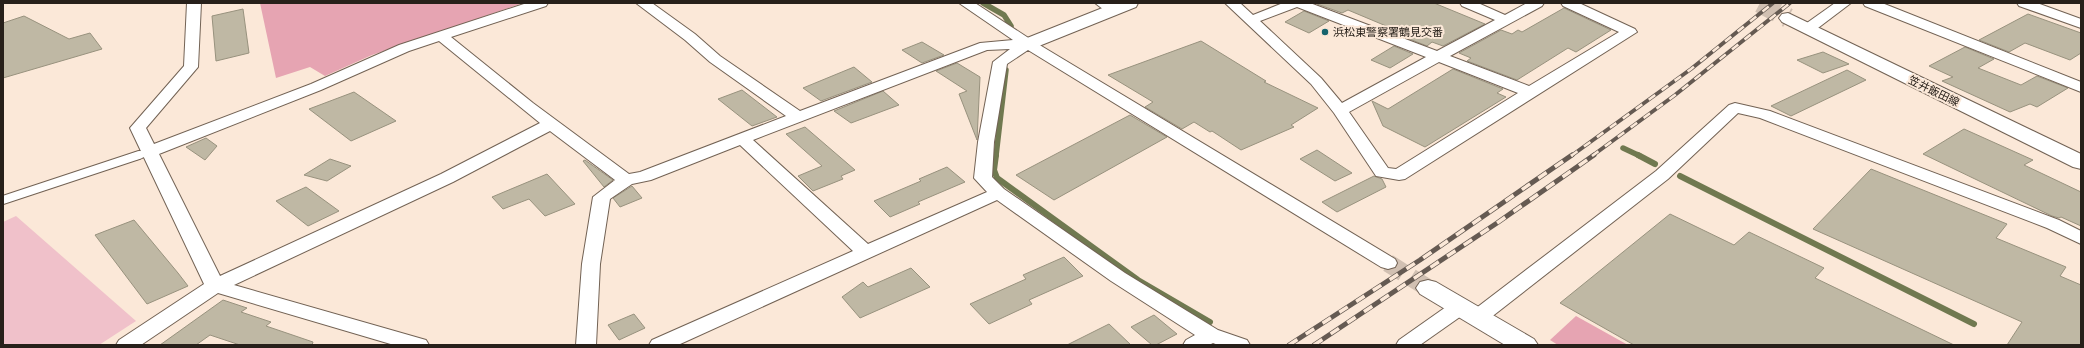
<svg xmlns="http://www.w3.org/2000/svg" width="2084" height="348" viewBox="0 0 2084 348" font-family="Literata,'Noto Sans JP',serif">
	<rect width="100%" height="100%" fill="#fbe8d8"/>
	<polygon fill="#f0c1ca" points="16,216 136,321 99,345 3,345 3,222"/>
	<g fill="#e6a4b2">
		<polygon points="260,3 523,3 372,55 325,76 310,67 276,78"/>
		<polygon points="1576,316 1628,345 1558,345 1550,340"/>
	</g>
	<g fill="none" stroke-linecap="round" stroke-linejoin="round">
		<g stroke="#707950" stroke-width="5.5">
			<polyline points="983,3 1004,15 1011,26"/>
			<polyline points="1623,148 1640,156"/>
			<polyline points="996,156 1006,70"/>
		</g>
		<g stroke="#707950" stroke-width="6">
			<polyline points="996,155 994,170 997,178 1138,280 1210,322"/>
			<polyline points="1638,155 1655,164"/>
			<polyline points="1680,176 1974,324"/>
		</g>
	</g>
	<g fill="#bfb8a4" stroke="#98927e">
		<polygon points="1318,3 1434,3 1485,24 1443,46 1432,42 1427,46 1407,38 1410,36 1348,10 1342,13 1317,4"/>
		<polygon points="1564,8 1611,30 1576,52 1568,48 1517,80 1467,61 1471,58 1459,53 1501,30 1512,34 1518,30 1522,32"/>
		<polygon points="243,9 249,53 216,61 212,16"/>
		<polygon points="1304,11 1329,21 1309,33 1285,22"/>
		<polygon points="2028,14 2081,33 2081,53 2070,60 2025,43 2009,52 1979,40"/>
		<polygon points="24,16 69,39 90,33 102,49 3,78 3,23"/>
		<polygon points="1201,41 1266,81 1264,82 1318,108 1291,125 1294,127 1241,150 1212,131 1210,132 1194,122 1182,129 1145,107 1153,102 1108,75"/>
		<polygon points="922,42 944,55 922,63 902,50"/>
		<polygon points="1394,46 1413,54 1390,68 1371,60"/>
		<polygon points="1965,47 1994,59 1978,68 2021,85 2037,76 2068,88 2037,107 2030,104 2010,112 1942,81 1953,77 1929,66"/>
		<polygon points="1823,52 1849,64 1823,73 1797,60"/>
		<polygon points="957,63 980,77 977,140 959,94 967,91 936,71"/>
		<polygon points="854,67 872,82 821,101 803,88"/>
		<polygon points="1453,69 1503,89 1497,93 1506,97 1425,147 1383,126 1372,101 1388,109"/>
		<polygon points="1847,70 1866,80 1791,116 1771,106"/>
		<polygon points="742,90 777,117 752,126 718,99"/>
		<polygon points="883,91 899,105 851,123 834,111"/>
		<polygon points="354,92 396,121 351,141 309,109"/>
		<polygon points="1130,115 1167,137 1054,200 1016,175"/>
		<polygon points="805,127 855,170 841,176 843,179 813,191 798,176 822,166 786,134"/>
		<polygon points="1964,129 2033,160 2024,165 2081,192 2081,226 2061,217 2059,218 2052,216 1923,154"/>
		<polygon points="206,138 217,146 205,160 186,147"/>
		<polygon points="1317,150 1352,173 1335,181 1300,159"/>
		<polygon points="330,159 351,166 327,181 304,175"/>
		<polygon points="585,160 613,180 604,187 583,161"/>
		<polygon points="947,167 965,182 918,202 920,204 890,217 874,201 921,181 919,179"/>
		<polygon points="1871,169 2007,224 1996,238 2066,267 2060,276 2081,285 2081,345 2007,345 2022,322 1813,229"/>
		<polygon points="547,174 575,204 545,216 529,199 503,209 492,197"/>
		<polygon points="1374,176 1382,179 1386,187 1337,212 1322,202"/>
		<polygon points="632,186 642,198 620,207 613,198"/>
		<polygon points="306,187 339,211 308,226 276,201"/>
		<polygon points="1670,214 1734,245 1749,232 1824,268 1815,278 1954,345 1634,345 1560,303"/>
		<polygon points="134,220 178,273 188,286 147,304 95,235"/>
		<polygon points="1064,257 1083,276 1029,300 1032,304 989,324 970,304 1026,279 1023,275"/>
		<polygon points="911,268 930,287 860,318 842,297 863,282 868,287"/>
		<polygon points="223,300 247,308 241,312 271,322 266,326 313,342 312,345 240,345 210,335 196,345 160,345"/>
		<polygon points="634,314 645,328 619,340 608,325"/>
		<polygon points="1154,315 1177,334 1156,345 1152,345 1131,327"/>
		<polygon points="1109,324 1131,345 1067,345"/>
	</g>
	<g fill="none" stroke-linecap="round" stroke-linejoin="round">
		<polyline stroke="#d1c0b2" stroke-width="18" stroke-dasharray="18 9" stroke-linecap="butt" points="1388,263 1428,288"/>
		<polyline stroke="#d1c0b2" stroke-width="20" stroke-dasharray="20 10" stroke-linecap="butt" points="1760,3 1788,18"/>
		<defs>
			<polyline id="service-far1" points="136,156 149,152"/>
			<polyline id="service" points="3,200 139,155"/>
			<g id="minor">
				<path d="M187 3H201L198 67 146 128 154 144 311 84 399 45 527 3H548L546 6 451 37 533 103 629 174 640 172 786 116 710 62 685 40 636 3H652L695 34 720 56 800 111 980 43 1013 40 959 3H975L1033 41 1395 259 1397 263 1395 267 1388 269 1381 267 1028 50 1007 64 994 142 992 177 1004 189 1125 273 1218 330 1247 340 1250 345H1218L1213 343 1209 345H1183L1186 340 1195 335 1111 281 997 200 678 345H649L652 340 853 251 740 145 651 180 632 184 610 199 600 264 596 345H576L582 264 593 197 615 180 550 131 453 182 234 285 426 340 429 345H394L218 293 141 345H116L119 340 204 284 130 128 184 66ZM439 41 540 123 441 174 220 276 159 154 321 90 409 51ZM1010 49 993 62 978 142 974 178 987 192 868 244 753 140 987 50Z"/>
				<polygon points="1095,3 1111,3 1120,10 1118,13 1108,13"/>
				<path d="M1225 3H1240L1253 15 1283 3H1310L1437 51 1495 20 1462 6 1460 3H1478L1505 15 1527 3H1544L1542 6 1450 56 1529 86 1619 32 1563 6 1561 3H1579L1635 29 1637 32 1405 179 1399 180 1376 176 1334 113 1311 84ZM1297 7 1426 57 1342 103 1321 78 1260 21ZM1439 62 1518 93 1396 169 1388 168 1349 112Z"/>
				<polygon points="1835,3 1851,3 1814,31 1804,31 1802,28 1804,25"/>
				<polygon points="1863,3 1882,3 2081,82 2081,92 1865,6"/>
				<polygon points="2017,3 2037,3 2081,19 2081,28 2019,6"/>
				<polygon points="1735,103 1770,111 2059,220 2081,231 2081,244 2047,228 1760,118 1738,113 1668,179 1485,322 1478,324 1471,322 1468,317 1471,312 1656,171 1729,105"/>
				<polygon points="1460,300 1467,302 1470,307 1467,312 1420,345 1396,345 1399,340 1453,302"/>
			</g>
			<g id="tertiary">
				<polygon points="1115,3 1138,3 1136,7 1034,48 1028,49 1022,48 1019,44 1022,40"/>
				<polygon points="1428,280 1436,282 1534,339 1538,345 1505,345 1420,294 1416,288 1420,282"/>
			</g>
			<polygon id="secondary" points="1788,13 2081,154 2081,169 2073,167 1782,22 1779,18 1782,14"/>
		</defs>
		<use href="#service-far1" stroke="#726254" stroke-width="9"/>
		<use href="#service" stroke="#726254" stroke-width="10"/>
		<use href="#minor" stroke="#726254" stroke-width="2"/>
		<use href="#tertiary" stroke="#726254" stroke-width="2"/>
		<use href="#secondary" stroke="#726254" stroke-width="2"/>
		<use href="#service-far1" stroke="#fff" stroke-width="7"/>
		<use href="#service" stroke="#fff" stroke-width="8"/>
		<use href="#minor" fill="#fff" fill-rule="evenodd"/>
		<use href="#tertiary" fill="#fff" fill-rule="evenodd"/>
		<use href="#secondary" fill="#fff" fill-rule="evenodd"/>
		<defs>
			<g id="rail-far1">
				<polyline points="1571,156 1691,69 1773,3"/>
				<polyline points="1592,156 1675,95 1790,3"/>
			</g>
			<g id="rail">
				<polyline points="1289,345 1420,260 1572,155"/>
				<polyline points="1314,345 1497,223 1594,155"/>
			</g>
		</defs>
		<use href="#rail-far1" stroke="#655a52" stroke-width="4"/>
		<use href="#rail" stroke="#655a52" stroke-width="5"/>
		<use href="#rail-far1" stroke="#fbe8d8" stroke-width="2.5" stroke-dasharray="8" stroke-linecap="butt"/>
		<use href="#rail" stroke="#fbe8d8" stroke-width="3.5" stroke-dasharray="10" stroke-linecap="butt"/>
	</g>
	<circle fill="#16636d" stroke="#fbe8d8" stroke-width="1.5" cx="1325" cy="32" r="4"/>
	<g text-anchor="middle" stroke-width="4" stroke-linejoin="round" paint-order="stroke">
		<g font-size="11" fill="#27201a" stroke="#fbe8d8" text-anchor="start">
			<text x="1333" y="36">浜松東警察署鶴見交番</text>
		</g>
		<g font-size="11" fill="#27201a" stroke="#fbe8d8">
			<text transform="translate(1934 91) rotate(26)" y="4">笠井飯田線</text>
		</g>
	</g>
	<rect width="2084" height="348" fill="none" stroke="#27201a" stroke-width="8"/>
</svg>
